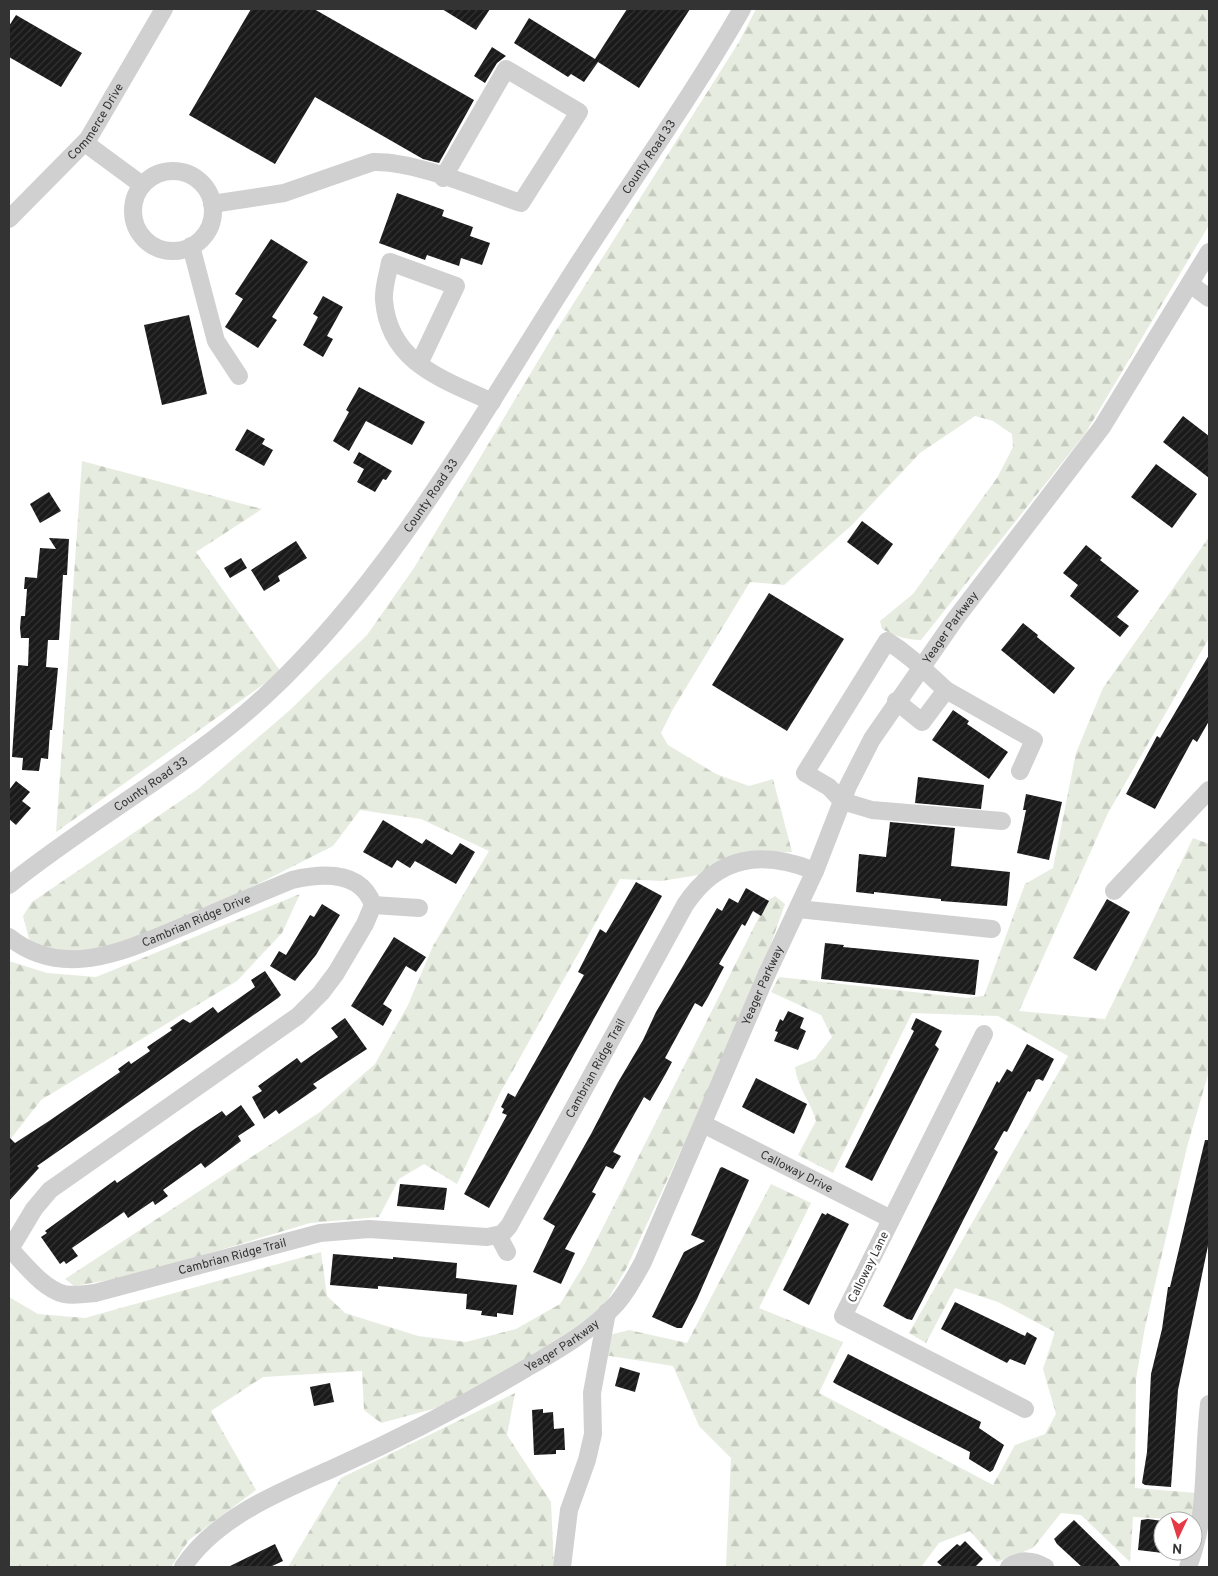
<svg xmlns="http://www.w3.org/2000/svg" width="1218" height="1576" viewBox="0 0 1218 1576" font-family="Overpass,sans-serif">
	<defs>
		<pattern id="forest-firs" width="22" height="20" patternUnits="userSpaceOnUse" patternTransform="scale(1.25)"><rect width="22" height="20" fill="#e6ecdf"/><path d="M5 1l3.5 6h-7zM16 11l3.5 6h-7z" fill="#c6cbc0"/></pattern>
		<pattern id="building-hatch" width="6" height="6" patternUnits="userSpaceOnUse" patternTransform="scale(1.25)"><rect width="6" height="6" fill="#1a1a1a"/><path d="M-1 1l2-2M0 6l6-6M5 7l2-2" fill="none" stroke="#333"/></pattern>
	</defs>
	<rect width="100%" height="100%" fill="#fff"/>
	<g fill="url(#forest-firs)">
		<path d="M756 9H1209V225L1085 434 921 640C906 640 895 636 882 629L880 621 913 594 997 478 1013 447 1012 434 993 421 975 416 920 453 852 525 784 585 750 582 673 709 661 733 668 745 716 774 749 786 773 779 792 852 750 853 719 861 699 875 661 881 620 879 499 1095 457 1184 424 1164 399 1179 379 1217 310 1223 133 1276 74 1286 65 1279 320 1112 375 1064 408 1005 433 946 489 851 421 819 360 810 333 846 147 940 88 951 58 952 38 947 29 939 23 916 32 902 198 789 290 710 367 635 414 568 556 331 739 42Z"/>
		<polygon points="82,461 262,509 196,552 281,672 56,832"/>
		<path d="M1209 537V638L1108 813 1019 1011 1105 1019 1193 838 1209 844V1071L1187 1147 1145 1327 1136 1379 1135 1488 1197 1493 1192 1520 1133 1517 1130 1562 1081 1515 1061 1513 1033 1548 997 1562 970 1531 939 1543 921 1567H726L731 1458 699 1426 673 1366 604 1355 610 1335 629 1330 687 1343 771 1184 811 1203 759 1308 843 1342 819 1393 993 1485 1015 1445 1045 1434 1056 1414 1043 1369 1055 1332 998 1302 955 1288 926 1343 909 1333 1068 1056 998 1016 912 1013 833 1173 798 1155 816 1121C811 1102 797 1087 795 1067L815 1059 832 1037 821 1015 771 992 779 977 967 998 984 996 1025 884 1053 868 1076 753 1103 688Z"/>
		<polygon points="300,894 282,933 237,981 41,1100 9,1141 9,961 47,973 96,977"/>
		<polygon points="775,896 785,904 752,997 626,1269 604,1306 543,1351 444,1406 381,1423 364,1410 362,1371 263,1377 211,1411 256,1490 189,1540 171,1567 9,1567 9,1297 38,1314 85,1318 321,1252 327,1296 345,1313 418,1336 466,1342 516,1329 560,1304 584,1265 767,901"/>
		<polygon points="515,1393 507,1435 551,1502 554,1567 288,1567 341,1478"/>
	</g>
	<g fill="url(#building-hatch)">
		<polygon points="251,9 314,9 474,100 439,163 423,159 315,97 275,164 189,115"/>
		<polygon points="442,9 490,9 476,30"/>
		<polygon points="627,9 690,9 639,88 598,62 584,82 571,74 568,77 514,43 529,18 595,59"/>
		<polygon points="16,15 82,53 61,87 9,57 9,26"/>
		<polygon points="492,47 506,56 497,63 485,83 474,76"/>
		<polygon points="397,193 444,210 442,216 473,227 470,236 490,243 482,265 461,258 459,266 427,255 425,260 379,243"/>
		<polygon points="271,239 308,262 272,317 277,320 258,348 225,327 243,299 235,294"/>
		<polygon points="323,296 343,307 327,336 333,339 323,357 303,345 318,317 313,314"/>
		<polygon points="189,315 207,394 162,405 144,325"/>
		<polygon points="359,387 425,422 412,445 366,421 349,451 333,441 349,412 346,410"/>
		<polygon points="1183,416 1209,436 1209,478 1163,442"/>
		<polygon points="247,429 265,439 262,444 273,450 264,466 235,450"/>
		<polygon points="359,452 392,471 386,480 383,479 375,492 357,482 364,469 353,463"/>
		<polygon points="1156,464 1197,494 1172,528 1131,497"/>
		<polygon points="49,492 61,511 40,523 30,504"/>
		<polygon points="862,521 893,544 878,565 847,542"/>
		<polygon points="49,538 69,539 67,575 63,575 59,640 48,640 46,667 58,668 52,730 50,730 48,759 41,758 39,771 22,770 23,758 12,757 18,665 28,666 29,638 21,638 20,628 21,616 25,616 27,589 24,589 25,577 37,578 40,548 56,549"/>
		<polygon points="296,541 307,558 278,576 280,581 264,591 251,570"/>
		<polygon points="1086,545 1102,558 1100,560 1139,591 1117,617 1129,626 1120,637 1070,596 1078,585 1063,573"/>
		<polygon points="241,558 247,568 230,578 224,568"/>
		<polygon points="769,593 844,639 787,731 712,685"/>
		<polygon points="1023,623 1038,635 1037,637 1075,668 1054,694 1001,650"/>
		<polygon points="1209,655 1209,721 1197,742 1193,739 1155,809 1126,794 1157,736 1160,738"/>
		<polygon points="953,710 969,721 967,724 1008,752 989,779 932,740"/>
		<polygon points="918,777 984,785 981,809 915,803"/>
		<polygon points="16,781 30,792 22,801 31,808 16,825 9,819 9,790"/>
		<polygon points="1026,794 1062,802 1049,860 1017,853 1026,810 1023,810"/>
		<polygon points="383,820 422,844 426,839 452,855 460,843 475,852 456,884 415,861 410,868 397,860 392,868 363,852"/>
		<polygon points="890,822 955,828 951,866 1010,872 1007,906 941,901 941,899 874,892 874,894 856,892 859,854 886,857"/>
		<polygon points="636,882 662,896 489,1208 464,1194 507,1115 502,1113 504,1109 501,1107 508,1093 515,1097 584,975 578,972 600,929 606,933"/>
		<polygon points="746,888 769,901 761,916 753,911 745,926 742,924 719,964 724,967 708,997 702,1007 695,1003 665,1058 672,1062 665,1075 650,1101 644,1097 613,1152 621,1156 613,1169 606,1166 592,1192 596,1194 565,1249 575,1253 561,1284 533,1272 555,1226 543,1219 591,1134 617,1084 643,1040 656,1012 717,908 722,911 729,898 738,903"/>
		<polygon points="1107,899 1130,912 1096,971 1073,958"/>
		<polygon points="322,904 340,915 316,955 295,981 270,966 279,951 286,955 310,915 314,917"/>
		<polygon points="394,937 426,957 416,972 406,966 383,1004 392,1010 383,1026 351,1006"/>
		<polygon points="825,943 844,945 843,947 979,960 975,995 821,979"/>
		<polygon points="265,971 281,995 278,998 37,1166 39,1168 9,1201 9,1137 15,1143 49,1121 120,1072 118,1069 129,1061 131,1064 150,1051 147,1047 172,1030 170,1028 183,1019 190,1023 213,1007 218,1013 255,987 251,980"/>
		<polygon points="788,1011 804,1018 800,1028 806,1031 798,1050 774,1041 778,1032 775,1031 780,1019 783,1021"/>
		<polygon points="345,1018 367,1049 313,1084 317,1088 279,1114 276,1110 264,1119 252,1097 262,1091 258,1086 297,1058 301,1063 338,1037 331,1028"/>
		<polygon points="916,1018 942,1031 935,1045 939,1049 872,1181 845,1167 914,1031 911,1029"/>
		<polygon points="1027,1044 1054,1059 1043,1081 1039,1079 1036,1080 1030,1092 1028,1091 1007,1132 1004,1131 994,1149 998,1152 923,1299 912,1320 907,1319 883,1306 997,1081 999,1083 1007,1069 1012,1072"/>
		<polygon points="756,1078 807,1104 794,1134 742,1107"/>
		<polygon points="241,1105 255,1125 238,1136 241,1141 205,1168 201,1163 163,1190 168,1196 155,1205 153,1201 128,1218 124,1212 72,1248 78,1256 66,1264 64,1261 60,1264 41,1237 47,1233 45,1231 115,1180 117,1183 193,1130 222,1111 226,1116"/>
		<polygon points="1205,1140 1209,1140 1209,1241 1178,1390 1171,1487 1145,1485 1142,1483 1147,1452 1151,1374 1162,1329 1168,1287 1170,1287"/>
		<polygon points="722,1167 749,1180 697,1299 682,1328 677,1328 652,1317 684,1252 705,1241 691,1235 720,1168"/>
		<polygon points="400,1184 447,1188 444,1210 397,1206"/>
		<polygon points="822,1213 826,1215 827,1213 849,1224 809,1305 783,1290"/>
		<polygon points="333,1254 393,1259 393,1257 457,1263 456,1278 517,1285 513,1315 497,1313 497,1317 481,1315 482,1311 466,1309 467,1294 378,1286 378,1289 330,1285"/>
		<polygon points="955,1302 1025,1336 1027,1332 1037,1338 1025,1365 1010,1359 1007,1363 941,1329"/>
		<polygon points="848,1354 981,1422 979,1428 1004,1445 993,1470 990,1472 969,1459 970,1452 836,1384 833,1382"/>
		<polygon points="620,1367 640,1373 635,1392 615,1386"/>
		<polygon points="330,1383 334,1402 314,1406 310,1387"/>
		<polygon points="543,1409 543,1413 553,1412 554,1429 564,1428 565,1450 556,1450 556,1454 534,1455 532,1410"/>
		<polygon points="1148,1519 1163,1521 1163,1553 1138,1550 1141,1520"/>
		<polygon points="1074,1520 1116,1561 1121,1567 1082,1567 1057,1544 1054,1539"/>
		<polygon points="965,1541 983,1559 975,1567 943,1567 937,1562 957,1544 960,1546"/>
		<polygon points="275,1544 283,1561 270,1567 228,1567"/>
	</g>
	<g fill="none" stroke-linecap="round" stroke-linejoin="round">
		<g stroke="#d0d0d0" stroke-width="18">
			<polyline points="85,143 142,185"/>
			<circle cx="173" cy="211" r="40"/>
			<path d="M212 204 284 193 373 162C416 161 479 189 521 203L579 112 506 69 443 178"/>
			<path id="s1" d="M9 219 88 139 164 9"/>
			<polyline points="191,246 216,341 239,376"/>
			<polyline points="1190,284 1209,298"/>
			<path d="M419 364 456 286 390 262C388 274 383 288 384 300 389 363 443 379 492 402"/>
			<polyline points="946,690 1034,740 1020,771"/>
			<path d="M896 701 922 722 946 690C926 672 910 655 887 641L805 773 829 787 842 801 872 810 1002 821"/>
			<path id="s2" d="M9 885C92 818 187 768 266 695 392 577 474 427 566 283 624 191 688 103 742 9"/>
			<polyline points="1114,891 1209,790"/>
			<path id="s3" d="M419 908 373 905 365 924 336 973 321 993 298 1016 50 1190 34 1209 10 1249C25 1264 43 1289 64 1294 74 1296 85 1294 95 1293L320 1233 369 1229 487 1237 502 1234 509 1226 685 905C718 855 762 850 815 871"/>
			<polyline points="798,909 992,929"/>
			<path id="s4" d="M9 937C66 983 133 947 191 923 224 908 258 894 292 880 322 873 361 870 373 905"/>
			<polyline points="984,1034 843,1316 1025,1409"/>
			<path id="s5" d="M703 1124 891 1219"/>
			<polyline points="498,1235 507,1252"/>
			<path id="s6" d="M183 1567C217 1516 282 1491 336 1467 401 1438 464 1405 525 1369 556 1351 592 1331 617 1303 628 1290 635 1277 643 1262L766 976 815 871 848 786 872 739 956 618 1102 427 1209 252"/>
			<polyline points="562,1567 569,1510 587,1460 593,1434 592,1393 607,1312"/>
			<path d="M1009 1567C1020 1559 1033 1560 1045 1567"/>
			<path d="M1188 1567C1209 1513 1202 1461 1209 1404"/>
		</g>
	</g>
	<g text-anchor="middle" stroke-width="5" stroke-linejoin="round" paint-order="stroke">
		<g font-size="12" fill="#333" stroke="#fff">
			<text dy="4" stroke="none"><textPath href="#s1" startOffset="131">Commerce Drive</textPath></text>
			<text dy="4" stroke="none"><textPath href="#s2" startOffset="982">County Road 33</textPath></text>
			<text dy="4" stroke="none"><textPath href="#s2" startOffset="579">County Road 33</textPath></text>
			<text dy="4" stroke="none"><textPath href="#s6" startOffset="1268">Yeager Parkway</textPath></text>
			<text dy="4" stroke="none"><textPath href="#s2" startOffset="174">County Road 33</textPath></text>
			<text dy="4" stroke="none"><textPath href="#s4" startOffset="199">Cambrian Ridge Drive</textPath></text>
			<text dy="4" stroke="none"><textPath href="#s6" startOffset="862">Yeager Parkway</textPath></text>
			<text dy="4" stroke="none"><textPath href="#s3" startOffset="1264">Cambrian Ridge Trail</textPath></text>
			<text dy="4" stroke="none"><textPath href="#s5" startOffset="105">Calloway Drive</textPath></text>
			<text dy="4" stroke="none"><textPath href="#s3" startOffset="800">Cambrian Ridge Trail</textPath></text>
			<text transform="translate(868 1267) rotate(-64)" y="4">Calloway Lane</text>
			<text dy="4" stroke="none"><textPath href="#s6" startOffset="442">Yeager Parkway</textPath></text>
		</g>
	</g>
	<rect width="1218" height="1576" fill="none" stroke="#333333" stroke-width="20"/>
	<g transform="translate(1178 1536) rotate(184)"><circle r="24" fill="#ffffff" stroke="#adadad"/>
	<path d="M0-4L9 19L0 12L-9 19Z" fill="#e63946"/>
	<text y="-8" font-size="14" font-weight="bold" text-anchor="middle" fill="#333333">N</text>
	</g>
</svg>
